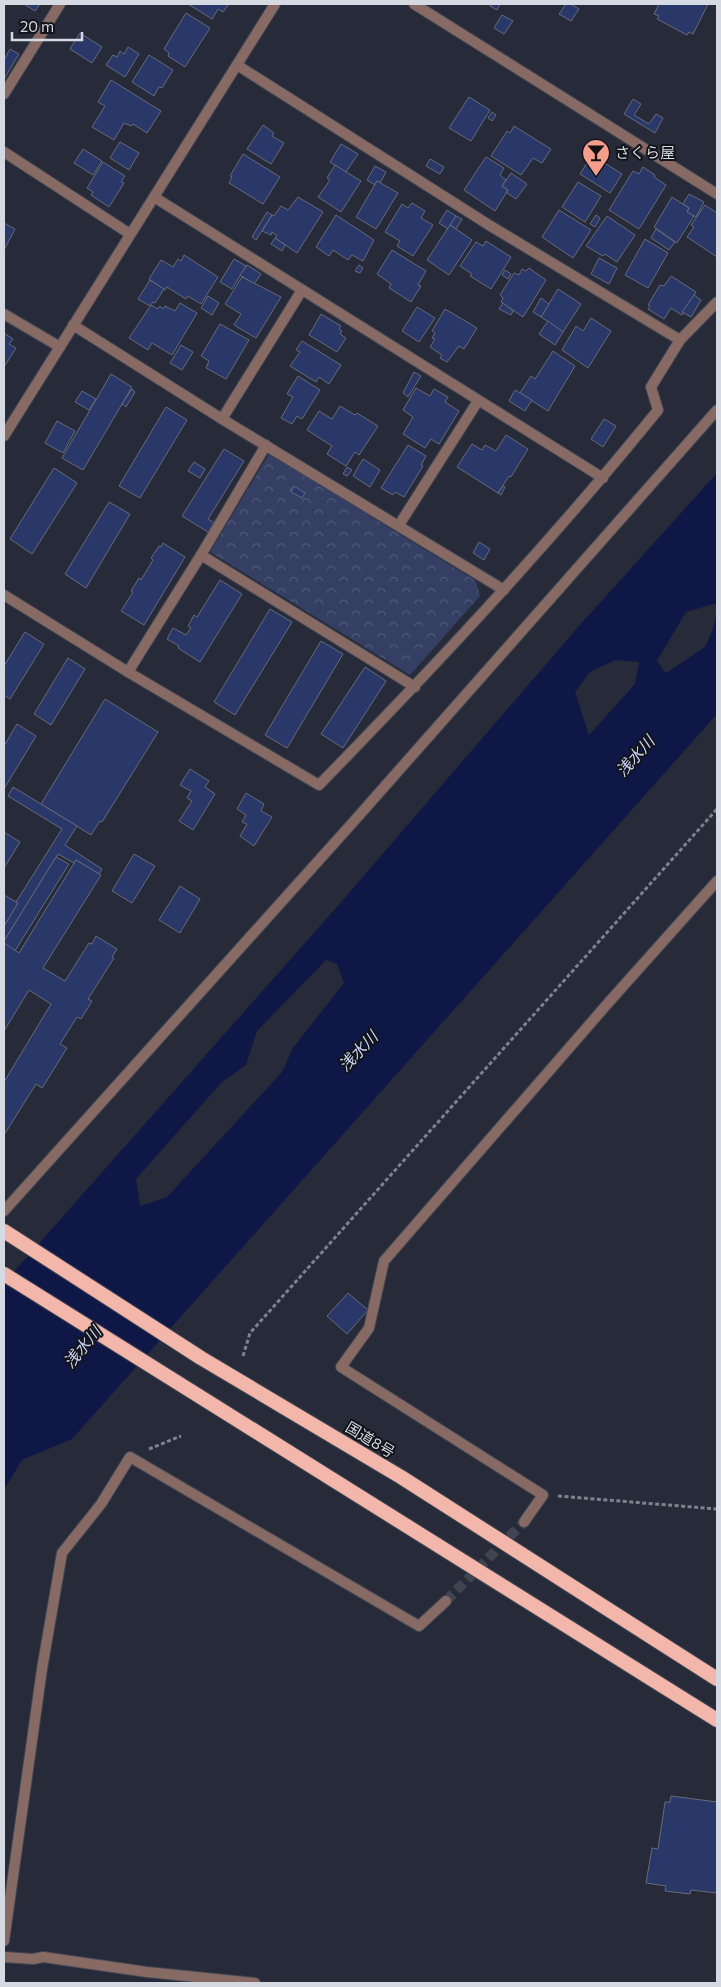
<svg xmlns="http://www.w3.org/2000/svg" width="721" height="1987" viewBox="0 0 721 1987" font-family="Commissioner,'Noto Sans JP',sans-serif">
	<defs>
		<pattern id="park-crowns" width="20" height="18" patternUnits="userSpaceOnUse" patternTransform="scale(1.25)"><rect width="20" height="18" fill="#343f63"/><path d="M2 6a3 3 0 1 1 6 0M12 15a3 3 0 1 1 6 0" fill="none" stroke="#505a79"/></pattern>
	</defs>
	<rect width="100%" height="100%" fill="#272b39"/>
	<polygon fill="url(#park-crowns)" points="269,454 476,581 480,596 410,675 210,552"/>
	<path fill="#0e1745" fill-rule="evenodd" d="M717 473V603L686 612 657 661 666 673 705 647 713 629 717 609V714L72 1439 22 1460 4 1490V1283L336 908 579 626ZM615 660 639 662 635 684 589 735 575 692 590 672ZM326 960 337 964 344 983 293 1048 282 1072 167 1197 140 1206 136 1179 221 1083 246 1065 257 1031Z"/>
	<g fill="#2a3869" stroke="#656b7a">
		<polygon points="24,4 40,4 35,11"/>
		<polygon points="188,4 229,4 223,12 218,9 212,19"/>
		<polygon points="491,4 500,4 497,10 490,6"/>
		<polygon points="566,4 571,4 579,9 571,21 559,14"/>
		<polygon points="659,4 708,4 693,34 689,32 687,35 657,19 659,16 654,14"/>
		<polygon points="186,13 210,28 185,67 168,56 169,53 164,49"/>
		<polygon points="502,15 513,21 504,34 494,28"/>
		<polygon points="80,33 102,47 92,63 70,49"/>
		<polygon points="128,47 139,54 125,77 106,65 113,55 117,57 120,51 124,54"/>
		<polygon points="10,49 19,54 4,79 4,60"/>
		<polygon points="149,55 173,70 162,88 159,87 154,96 132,82"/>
		<polygon points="111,80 161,111 147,133 133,124 131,126 124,123 114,140 92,127 105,106 98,102"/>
		<polygon points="469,97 490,110 471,141 449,128"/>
		<polygon points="633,99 641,104 634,115 649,124 656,114 663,118 655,133 624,114"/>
		<polygon points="492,112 496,115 492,121 488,118"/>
		<polygon points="263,125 274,133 272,136 284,143 271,164 247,149"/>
		<polygon points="514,126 551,149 542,163 533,158 521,175 491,156 507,131 510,133"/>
		<polygon points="120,142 139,153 129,170 110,158"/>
		<polygon points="341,144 358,154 346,172 330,162"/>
		<polygon points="83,149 102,161 93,175 74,163"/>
		<polygon points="243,154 280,177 263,204 229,183 232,177 230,176"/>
		<polygon points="592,155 622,174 610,193 580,174"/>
		<polygon points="486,157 504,168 500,175 506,180 502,186 508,190 495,211 464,190"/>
		<polygon points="430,159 444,167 440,174 426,166"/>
		<polygon points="103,162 125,176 121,182 124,183 109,207 91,195 93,192 87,188"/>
		<polygon points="335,165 361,181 341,212 318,197 330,180 327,178"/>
		<polygon points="375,166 386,172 380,183 377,181 375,185 367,180"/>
		<polygon points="643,167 655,175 654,177 666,185 639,229 609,210 633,171 639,174"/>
		<polygon points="511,173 527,184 516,199 507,193 508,190 502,186"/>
		<polygon points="377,181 398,193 376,229 356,217"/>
		<polygon points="578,182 601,196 585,222 562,207"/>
		<polygon points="689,194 704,202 696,217 687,212 689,208 683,204"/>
		<polygon points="298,197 323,212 297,253 275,238 277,236 272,232 271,235 262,231 272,215 274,216 281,206 288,210"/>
		<polygon points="672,197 689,208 687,212 694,216 677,243 654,227"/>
		<polygon points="412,203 425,211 421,218 433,225 413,256 397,246 400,241 385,232 402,204 408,208"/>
		<polygon points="705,205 717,213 717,257 687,237 694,227 691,225"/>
		<polygon points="447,210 456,216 448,229 439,223"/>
		<polygon points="559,210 591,230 573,258 542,237"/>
		<polygon points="267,212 272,215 256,240 252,237"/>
		<polygon points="336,215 374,240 363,261 352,255 348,260 333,250 329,256 316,247"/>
		<polygon points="596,215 600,218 595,227 590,224"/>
		<polygon points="456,216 462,219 456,229 450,225"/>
		<polygon points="607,216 635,235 617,262 605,254 603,256 586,246"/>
		<polygon points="4,223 15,229 4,250"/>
		<polygon points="450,225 472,240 449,275 427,260"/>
		<polygon points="656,229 675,242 669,250 651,238"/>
		<polygon points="275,238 285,245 282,251 271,244"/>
		<polygon points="645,239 668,253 648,288 625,275"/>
		<polygon points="486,241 511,257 491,289 470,276 472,274 460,266 476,242 483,246"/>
		<polygon points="392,250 426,271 418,285 421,286 411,302 389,288 391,284 377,274"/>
		<polygon points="184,255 218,277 201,304 188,296 186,299 167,287 165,290 149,279 161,260 173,267 178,259 181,261"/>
		<polygon points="599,258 617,268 609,284 591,274"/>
		<polygon points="234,259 246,266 232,289 220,282"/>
		<polygon points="247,265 261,274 254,284 240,275"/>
		<polygon points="359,265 363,268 360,273 355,271"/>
		<polygon points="529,268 546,280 523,317 501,302 503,298 500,295 514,273 519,275 522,269 526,271"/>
		<polygon points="505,270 511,274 508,279 502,275"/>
		<polygon points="671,276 696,292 682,315 671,308 664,319 648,309 650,306 648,305 660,285 664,286"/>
		<polygon points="242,277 281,297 256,338 234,325 241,314 225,304"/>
		<polygon points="150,280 164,289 155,303 153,302 150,306 138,299"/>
		<polygon points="558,289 581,304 563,332 541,317"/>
		<polygon points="694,295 701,300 691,317 682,312"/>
		<polygon points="208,296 219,303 212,315 201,308"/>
		<polygon points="541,298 549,304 541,317 533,312"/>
		<polygon points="180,303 197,313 172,355 152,343 148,350 129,338 151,305 158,309 160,306 163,309 165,306 175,311"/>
		<polygon points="503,303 513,311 511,315 499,309"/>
		<polygon points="417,307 435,318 419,342 402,331"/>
		<polygon points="445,309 477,328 464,349 459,346 447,362 440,358 442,355 430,347 435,339 432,338 435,333 432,331"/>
		<polygon points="321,314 341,326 339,329 342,331 340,334 346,338 337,352 309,335"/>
		<polygon points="591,318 611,331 588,368 562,350 576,326 583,331"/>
		<polygon points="548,321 563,332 555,345 539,334"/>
		<polygon points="220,324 249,340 226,379 206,368 209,361 201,356"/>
		<polygon points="4,333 13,339 9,344 16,348 4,367"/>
		<polygon points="302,341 341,365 329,384 319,377 316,382 290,366 300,352 296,350"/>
		<polygon points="181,345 193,352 182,370 170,363"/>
		<polygon points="553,351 575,366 548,411 520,393 531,376 535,379"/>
		<polygon points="414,372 421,376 408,397 403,393"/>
		<polygon points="111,374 132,387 83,470 62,458"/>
		<polygon points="298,376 320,390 302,419 297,416 292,424 281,418 293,397 287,394"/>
		<polygon points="416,388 430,396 434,389 448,397 445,402 459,411 439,444 431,439 425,448 403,434 413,417 403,410"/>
		<polygon points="132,389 135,392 126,407 122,404"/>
		<polygon points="515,390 532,400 525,411 509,401"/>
		<polygon points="82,391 96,399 89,410 75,402"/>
		<polygon points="340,406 355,415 357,413 378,426 359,455 355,452 346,466 327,454 332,446 307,430 319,411 332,419"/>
		<polygon points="166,407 187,420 140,498 119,486"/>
		<polygon points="604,419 616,426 603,447 591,439"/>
		<polygon points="57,421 75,431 63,453 45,443"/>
		<polygon points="506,435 528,449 511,477 509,476 498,493 457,467 472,444 482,450 485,445 496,451"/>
		<polygon points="408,445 426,456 421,465 423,466 404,497 395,492 393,495 381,488"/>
		<polygon points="224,449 244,461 208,519 214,523 208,532 182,516"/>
		<polygon points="363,459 380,470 370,487 353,476"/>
		<polygon points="194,462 205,469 200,478 188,471"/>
		<polygon points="347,467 352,470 347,476 343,474"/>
		<polygon points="54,468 77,483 32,554 10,539"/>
		<polygon points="294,486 305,493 302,498 291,492"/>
		<polygon points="503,486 505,487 501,495 498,493"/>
		<polygon points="109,502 130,514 86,588 65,574"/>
		<polygon points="479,542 490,549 484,560 473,553"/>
		<polygon points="163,543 185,557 144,625 121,611 133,592 131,591 139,578 141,580 153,560 151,558 159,546 161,547"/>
		<polygon points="220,580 242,594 200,662 178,648 179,646 167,639 173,628 186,635 191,628 188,626 194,615 197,617"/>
		<polygon points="270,609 292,622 235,715 214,702"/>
		<polygon points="25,632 44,644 10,699 4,695 4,666"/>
		<polygon points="321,641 343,654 287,748 265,735"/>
		<polygon points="68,658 85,669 51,725 34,714"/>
		<polygon points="365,667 386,681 343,748 321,734"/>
		<polygon points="105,699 158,732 102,822 100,821 91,835 41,804"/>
		<polygon points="17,724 36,736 4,789 4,746"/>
		<polygon points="190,769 209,781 205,787 215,794 193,830 179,821 192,801 187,798 191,791 180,785"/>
		<polygon points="13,787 77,826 65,845 102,869 99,874 76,860 74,863 58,854 4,942 4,926 18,903 16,902 62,829 8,796"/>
		<polygon points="246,793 264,804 261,811 272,817 254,846 240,836 247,824 242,822 246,815 237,809"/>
		<polygon points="4,832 20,842 4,868"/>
		<polygon points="134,854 155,866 132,903 112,891"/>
		<polygon points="56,857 69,864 13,954 4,948 4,941"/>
		<polygon points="76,860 101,875 43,968 65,981 89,943 92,944 96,936 117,949 112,957 114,958 88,999 92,1001 81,1019 77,1017 60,1044 67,1048 42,1088 36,1084 4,1135 4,1082 51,1004 29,990 4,1031 4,943 19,953"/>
		<polygon points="180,886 200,899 180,933 159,920"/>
		<polygon points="4,895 18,903 4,926"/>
		<polygon points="348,1293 368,1310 347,1334 327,1316"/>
		<polygon points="671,1796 717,1802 717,1893 691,1890 690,1894 665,1891 666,1886 646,1883 652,1848 658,1849 665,1802 670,1802"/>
	</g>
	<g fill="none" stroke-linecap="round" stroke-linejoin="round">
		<polyline stroke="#414552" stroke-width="10" stroke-dasharray="10 5" stroke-linecap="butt" points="446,1601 524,1522"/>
		<defs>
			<g id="minor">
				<polyline points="414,4 717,194"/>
				<polyline points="237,65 489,225 680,340"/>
				<polyline points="4,94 60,4"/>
				<polyline points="4,152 130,234"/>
				<polyline points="154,197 603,478"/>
				<polyline points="4,314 60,347"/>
				<polyline points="73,325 222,419 504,590"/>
				<polyline points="222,419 302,290"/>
				<polyline points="399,525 478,401"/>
				<polyline points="201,555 415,687"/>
				<path d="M4 595 128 672 319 785C437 664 552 541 658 410L651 387 680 340 717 302"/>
				<polyline points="128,672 201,555 266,445"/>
				<polyline points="4,1211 355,820 717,410"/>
				<polyline points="524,1522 543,1495 341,1367 369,1328 384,1261 609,1002 717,881"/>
				<polyline points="4,1941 42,1669 62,1553 101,1504 130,1457 419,1626 446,1601"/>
				<polyline points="4,1957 33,1959 43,1957 147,1972 255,1983"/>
			</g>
			<polyline id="tertiary" points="4,436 275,4"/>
			<g id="trunk">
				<polyline points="4,1231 201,1358 401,1477 717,1679"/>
				<polyline points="4,1274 717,1720"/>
			</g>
		</defs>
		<use href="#minor" stroke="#434754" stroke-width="12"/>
		<use href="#tertiary" stroke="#434754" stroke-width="12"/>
		<use href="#trunk" stroke="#434754" stroke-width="16"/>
		<g stroke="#7e828d" stroke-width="3" stroke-dasharray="4 2.5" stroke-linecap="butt">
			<polyline points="243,1356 250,1333 717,809"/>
			<polyline points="149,1449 181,1436"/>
			<polyline points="558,1496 717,1509"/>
		</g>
		<use href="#minor" stroke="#886a64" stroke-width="10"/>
		<use href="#tertiary" stroke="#886a64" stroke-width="10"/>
		<use href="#trunk" stroke="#f2b6aa" stroke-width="14"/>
	</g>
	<defs>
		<symbol id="bar-pin" viewBox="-11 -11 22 30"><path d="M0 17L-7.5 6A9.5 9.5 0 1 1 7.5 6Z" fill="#f49d8b" stroke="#12141a"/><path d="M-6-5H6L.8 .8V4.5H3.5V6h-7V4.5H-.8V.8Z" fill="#111"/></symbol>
	</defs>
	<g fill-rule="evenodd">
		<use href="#bar-pin" x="580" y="137" width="32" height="43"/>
	</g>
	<g text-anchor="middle" stroke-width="4" stroke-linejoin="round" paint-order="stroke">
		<g font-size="15" fill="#d5d9e1" stroke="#12141a" text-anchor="start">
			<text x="615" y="158">さくら屋</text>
		</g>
		<g font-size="15" fill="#d5d9e1" stroke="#12141a">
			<text transform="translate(370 1440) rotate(31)" y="5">国道8号</text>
		</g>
		<g font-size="16" font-style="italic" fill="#c9d4f5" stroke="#12141a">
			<text transform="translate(635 756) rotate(-48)" y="6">浅水川</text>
			<text transform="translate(358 1051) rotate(-46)" y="6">浅水川</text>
			<text transform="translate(82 1347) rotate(-50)" y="6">浅水川</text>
		</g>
	</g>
	<rect width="721" height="1987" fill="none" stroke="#d5d9e1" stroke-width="10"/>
	<path d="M12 32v8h70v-8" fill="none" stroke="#d5d9e1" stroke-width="2.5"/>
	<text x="20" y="32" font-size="15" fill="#d5d9e1" stroke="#12141a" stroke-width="4" paint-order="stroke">20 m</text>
</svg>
